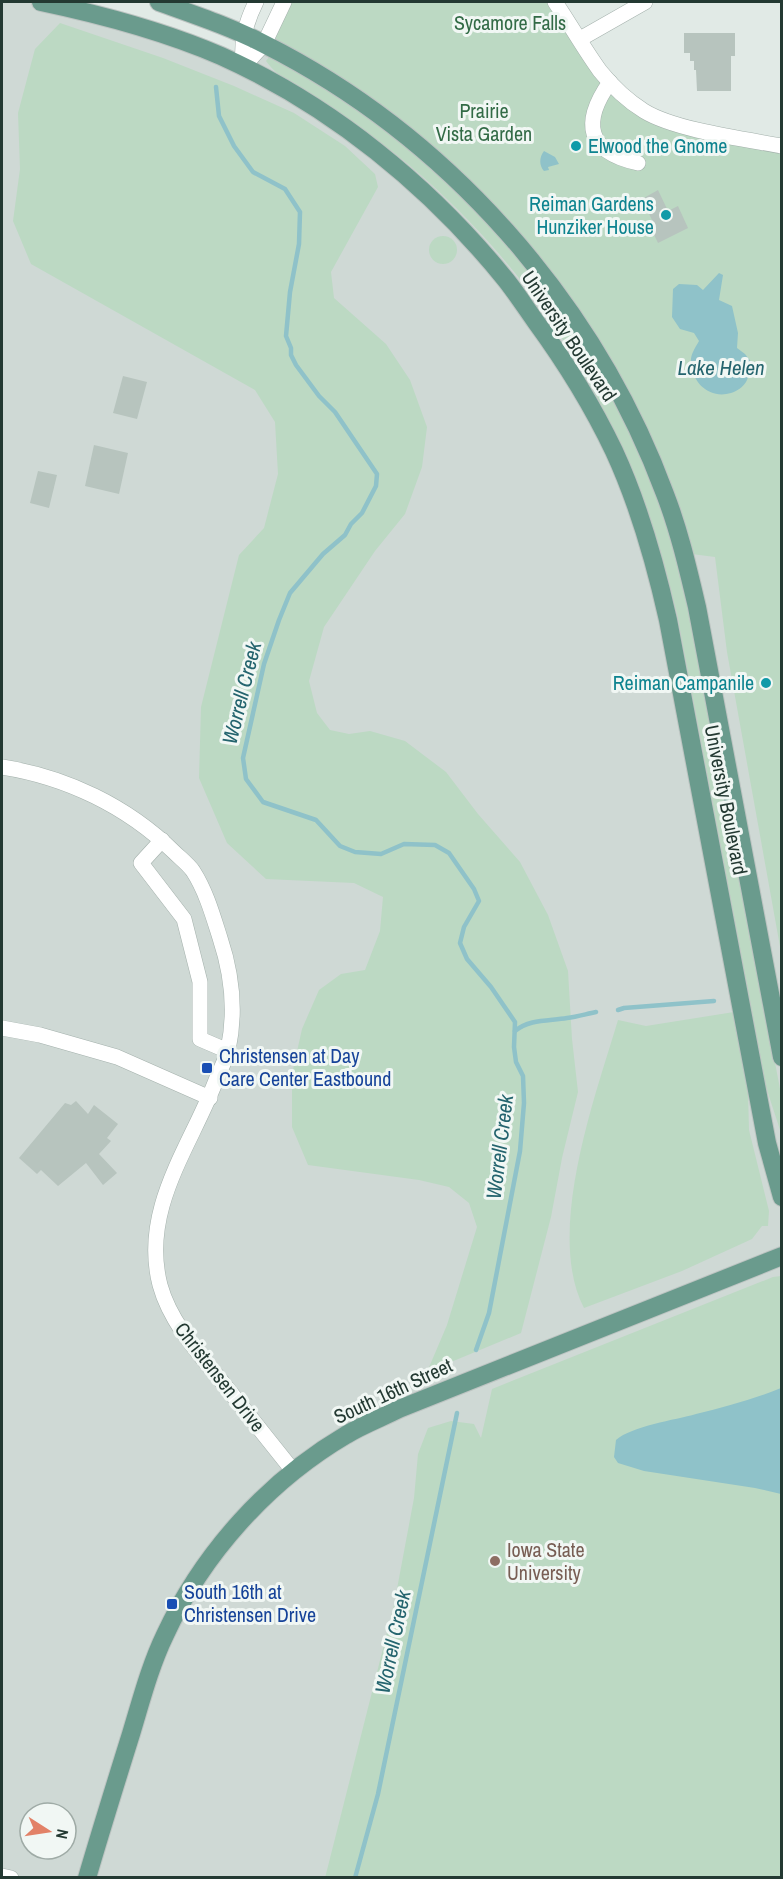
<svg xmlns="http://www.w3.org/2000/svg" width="783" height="1879" viewBox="0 0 783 1879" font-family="'Archivo Narrow',sans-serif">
	<rect width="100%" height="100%" fill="#e1eae6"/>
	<path fill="#cfd9d5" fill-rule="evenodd" d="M2 2H40L243 67 264 44 600 71 645 112 781 146V1877L2 1878ZM30 1813H66V1849H30Z"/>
	<g fill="#bcd9c3">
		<polygon points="284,2 555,2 600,71 645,112 781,146 781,952 727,652 715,557 684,553 593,349 446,171 265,44"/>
		<polygon points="60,23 163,58 234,86 294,113 345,146 375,174 378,187 331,272 334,298 386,344 410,380 427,427 422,467 405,514 375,551 324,627 309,681 317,713 330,730 349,734 370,731 405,741 446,772 478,814 520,862 548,915 568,971 572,1039 578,1092 562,1158 551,1217 521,1333 427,1372 447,1325 477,1227 469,1203 449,1187 419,1180 308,1165 292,1127 292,1074 302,1029 319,990 341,974 365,970 380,931 383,897 354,883 266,879 227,843 199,778 201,707 239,555 264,528 278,474 275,422 255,390 31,264 13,221 20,169 18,113 35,49"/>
		<path d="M269 57C291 69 314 81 336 95 384 126 428 164 468 204 481 217 494 230 507 243 593 338 655 467 685 591L781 1094V1133L766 1087 677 614C634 435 551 285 409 165 385 145 359 126 332 109 309 94 282 83 266 61Z"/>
		<circle cx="443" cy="250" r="14"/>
		<path d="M734 1012 748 1092 749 1130 769 1211 768 1226H762L752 1239 682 1271 584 1308C545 1233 595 1097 618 1020L646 1026Z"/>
		<polygon points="781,1276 781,1877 325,1878 394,1605 414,1498 418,1454 428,1428 451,1421 474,1424 481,1438 492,1389 773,1277"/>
	</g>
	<g fill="#8fc2c9">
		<path d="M544 151 555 157 559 164 548 167 549 170 544 171C539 166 539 157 544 151Z"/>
		<path d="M719 273 723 275 719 300 732 306 738 333 737 348 745 354 752 363C750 369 749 377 746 382 743 387 737 391 731 393 711 399 693 385 691 363 690 355 695 348 699 341L694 333 680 329 672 317 673 289 679 284 697 285 703 290Z"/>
		<path d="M781 1388V1494L755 1488 644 1471 618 1463 614 1457 616 1440C632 1426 675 1420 696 1414 725 1407 754 1399 781 1388Z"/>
	</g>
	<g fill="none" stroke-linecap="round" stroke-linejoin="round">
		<g stroke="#8fc2c9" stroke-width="4.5">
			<polyline points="216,87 219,116 234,146 253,172 285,189 300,212 299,244 290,292 286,336 291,348 291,355 296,365 319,396 335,412 377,474 376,486 362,513 351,524 345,535 323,554 290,593 279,620 264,664 243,758 246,779 263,802 316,820 340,846 355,852 381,854 404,844 435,845 449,853 474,889 479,901 464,927 460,943 467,959 491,987 515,1022 514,1047 516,1062 523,1076 524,1103 520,1151 489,1313 476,1350"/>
			<polyline points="618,1010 624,1008 714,1001"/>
			<path d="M515 1031C529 1019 549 1021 567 1018 577 1017 586 1014 596 1012"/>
			<polyline points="355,1878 378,1794 457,1413"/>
		</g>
	</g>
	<g fill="#b7c4be">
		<polygon points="684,33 735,33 735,56 731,56 731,91 697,91 696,70 694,70 694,61 690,61 690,53 684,53"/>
		<polygon points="658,190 668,211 678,206 688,228 658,243 648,222 652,220 642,199"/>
		<polygon points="123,376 147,382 137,419 113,413"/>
		<polygon points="94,445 128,453 119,494 85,486"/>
		<polygon points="38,471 57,475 49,508 30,503"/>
		<polygon points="76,1101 88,1114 94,1105 118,1124 107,1138 111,1141 99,1154 117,1173 103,1185 86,1163 58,1186 41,1170 37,1174 19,1158 65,1103 71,1105"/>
	</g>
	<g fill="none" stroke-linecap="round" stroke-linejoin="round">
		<defs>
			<g id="minor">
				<path d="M555 2C570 24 584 49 600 71 612 86 628 101 644 111 675 130 744 139 782 146"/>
				<polyline points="580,39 645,2"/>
				<polyline points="243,67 264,44 284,2"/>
				<path d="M243 67C241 42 245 24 256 2"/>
				<path d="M610 82C581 123 587 152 638 163"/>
				<path d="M2 767C66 777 127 806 174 852 180 858 188 864 193 871 206 891 213 916 220 938 232 974 236 1013 228 1050 226 1058 222 1067 218 1075 193 1144 140 1207 160 1285 170 1322 199 1354 223 1383 247 1413 270 1442 294 1472"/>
				<polyline points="162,840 141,863 184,919 200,982 200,1039 228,1051"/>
				<polyline points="2,1028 40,1035 117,1057 210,1098"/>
				<polyline points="2,1876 11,1878"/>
			</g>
			<g id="major">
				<path d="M41 2C103 15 163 31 221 56 332 106 430 186 506 280 517 294 526 308 536 322 566 363 592 405 614 451 639 505 655 562 668 620L767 1143 782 1197"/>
				<path d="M159 2C195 15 231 27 264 44 447 136 594 302 665 494 679 530 688 569 697 607L782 1057"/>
				<path d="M87 1878C101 1830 116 1782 131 1734 141 1701 150 1666 165 1635 203 1553 268 1481 346 1435 362 1425 381 1418 399 1409L782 1256"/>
			</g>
		</defs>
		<use href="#minor" stroke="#a4b1ac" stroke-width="16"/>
		<use href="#major" stroke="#bdc4c2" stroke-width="20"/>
		<use href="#minor" stroke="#fff" stroke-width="15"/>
		<use href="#major" stroke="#6a9b8d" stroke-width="18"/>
	</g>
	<g fill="#0f9aa8" stroke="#f1f7f4" stroke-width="2">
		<circle cx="576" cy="146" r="6"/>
		<circle cx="666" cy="215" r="6"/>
		<circle cx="766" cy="683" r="6"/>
	</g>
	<g fill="#1a4fb4" stroke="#f1f7f4" stroke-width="2">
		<rect x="201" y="1062" width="12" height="12" rx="3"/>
		<rect x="166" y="1598" width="12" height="12" rx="3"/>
	</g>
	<circle fill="#8d6e63" stroke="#f1f7f4" stroke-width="2" cx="495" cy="1561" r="6"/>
	<g text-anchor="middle" stroke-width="6" stroke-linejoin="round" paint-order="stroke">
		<g font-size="20" fill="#326b46" stroke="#f1f7f4">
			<text x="510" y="30">Sycamore Falls</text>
			<text x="484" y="118">Prairie<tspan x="484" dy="23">Vista Garden</tspan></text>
		</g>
		<g font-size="20" fill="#0d838f" stroke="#f1f7f4" text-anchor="end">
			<text x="588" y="153" text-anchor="start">Elwood the Gnome</text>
			<text x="654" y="211">Reiman Gardens<tspan x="654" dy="23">Hunziker House</tspan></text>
			<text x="754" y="690">Reiman Campanile</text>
		</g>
		<g font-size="20" fill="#233932" stroke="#f1f7f4">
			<text transform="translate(569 336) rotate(56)" y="7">University Boulevard</text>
			<text transform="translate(726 800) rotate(79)" y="7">University Boulevard</text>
			<text transform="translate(220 1377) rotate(52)" y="7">Christensen Drive</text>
			<text transform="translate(393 1391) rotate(-25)" y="7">South 16th Street</text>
		</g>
		<g font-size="20" fill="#164399" stroke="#f1f7f4" text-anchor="start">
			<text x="219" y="1063">Christensen at Day<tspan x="219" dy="23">Care Center Eastbound</tspan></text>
			<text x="184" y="1599">South 16th at<tspan x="184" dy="23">Christensen Drive</tspan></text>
		</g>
		<g font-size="20" fill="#785e54" stroke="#f1f7f4" text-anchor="start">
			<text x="507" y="1557">Iowa State<tspan x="507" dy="23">University</tspan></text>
		</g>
		<g font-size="21" font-style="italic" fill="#24646e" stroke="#f1f7f4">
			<text x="721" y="375">Lake Helen</text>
			<text transform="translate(242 693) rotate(-76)" y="7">Worrell Creek</text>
			<text transform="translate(500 1147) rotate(-83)" y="7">Worrell Creek</text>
			<text transform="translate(393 1642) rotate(-78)" y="7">Worrell Creek</text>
		</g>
	</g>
	<rect width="783" height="1879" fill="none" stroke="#233932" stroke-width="6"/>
	<g transform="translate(48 1831) rotate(102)"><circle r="28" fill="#f1f7f4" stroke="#9faba6" stroke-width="1.5"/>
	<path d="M0-4.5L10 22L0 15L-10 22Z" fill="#e28167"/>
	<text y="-9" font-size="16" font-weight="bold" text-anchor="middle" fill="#233932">N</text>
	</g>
</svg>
